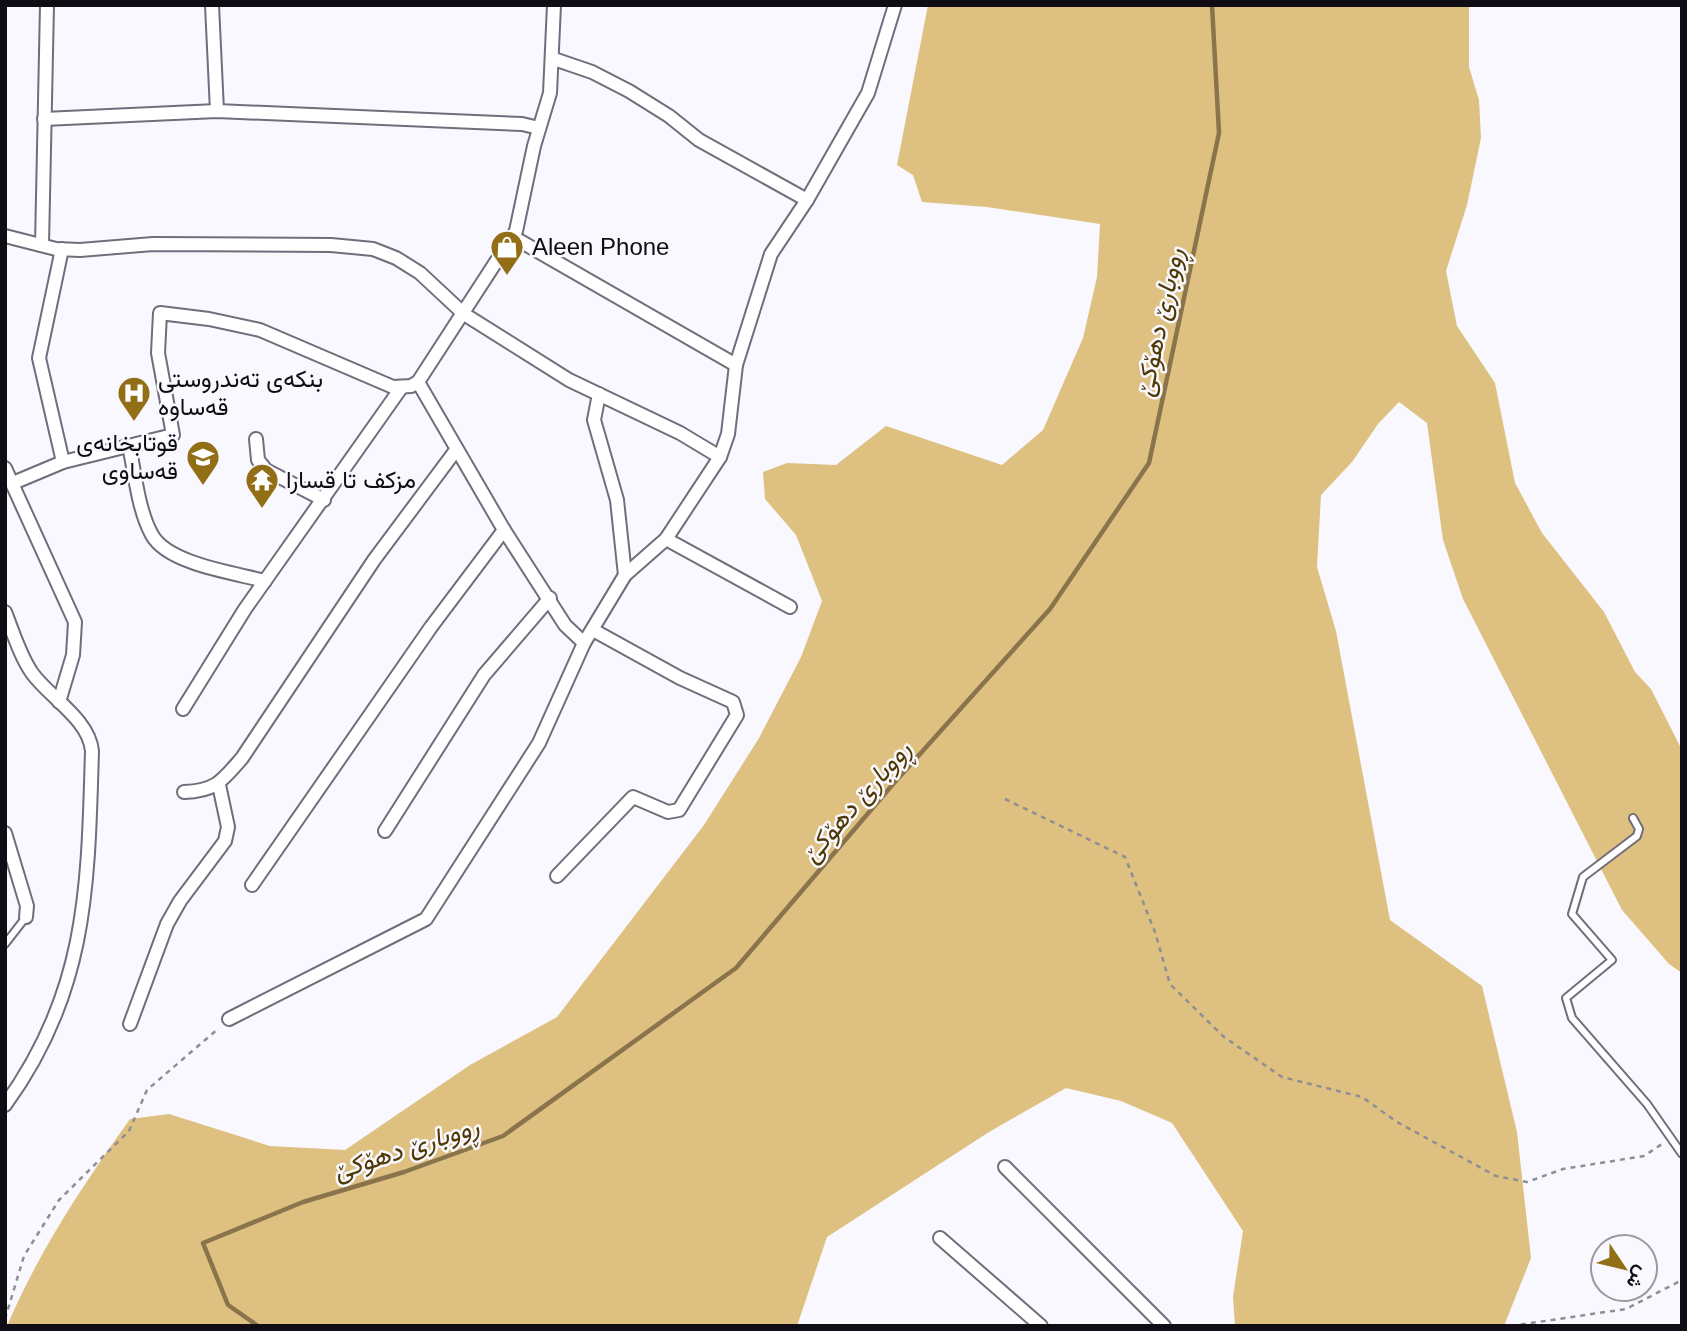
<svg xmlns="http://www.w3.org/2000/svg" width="1687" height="1331" viewBox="0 0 1687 1331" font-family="Helvetica,Vazirmatn,sans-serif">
	<rect width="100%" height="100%" fill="#f9f8fe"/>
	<path fill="#dec081" d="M928 5H1469V67L1479 100 1481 138 1467 205 1446 271 1457 326 1495 383 1515 483 1542 533 1604 612 1635 672 1651 689 1682 750V973L1669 964 1622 910 1463 599 1443 540 1427 423 1399 402 1378 424 1352 462 1321 495 1317 567 1336 631 1390 920 1482 986 1517 1132 1531 1258 1504 1326H1235L1233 1297 1243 1231 1172 1123 1121 1101 1066 1088 989 1132 827 1237 797 1326H7C39 1251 83 1185 130 1119L169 1114 270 1146 345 1150 470 1065 557 1017 704 825 759 738 801 657 822 601 796 535 765 499 763 472 787 463 836 465 886 426 1002 465 1043 430 1083 338 1097 277 1100 224 987 207 922 202 913 175 897 165Z"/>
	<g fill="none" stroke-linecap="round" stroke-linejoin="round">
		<polyline stroke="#8a744b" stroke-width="4.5" points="258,1326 228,1305 203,1243 303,1202 404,1172 503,1136 736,968 894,783 1050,609 1149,463 1219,133 1212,5"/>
		<defs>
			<g id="lane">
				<polyline points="1633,818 1639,829 1637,836 1583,877 1572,914 1612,960 1566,998 1572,1018 1647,1104 1682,1154"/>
				<polyline points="5,944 26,917"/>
			</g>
			<g id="street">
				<polyline points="212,5 217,111"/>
				<polyline points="554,59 592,72 629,91 669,116 699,140 807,200"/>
				<polyline points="44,119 217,111 522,124 539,128"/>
				<polyline points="5,236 56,249 80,250 153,244 331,245 373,249 396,258 420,273 464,314 569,380 680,433 720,457"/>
				<polyline points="513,237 736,365"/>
				<polyline points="42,245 47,5"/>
				<polyline points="62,249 39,358 63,462"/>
				<polyline points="418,382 504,530 565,625 584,643"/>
				<polyline points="599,394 594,420 617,500 625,575"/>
				<polyline points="256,439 258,460 266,470 324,500"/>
				<path d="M129 446C135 473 138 510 152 535 168 564 235 573 265 581"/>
				<polyline points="5,468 75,622 73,655 59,702"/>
				<polyline points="13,483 63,462 173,435 158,353 160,313 209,319 260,330 393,387 411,386 418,382 516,231 534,146 550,93 554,5"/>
				<polyline points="666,539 790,607"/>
				<path d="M5 612C13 632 20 656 32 673 49 697 89 719 92 751 88 885 88 991 5 1105"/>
				<polyline points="183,709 245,609 401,388"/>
				<path d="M184 792C216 791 222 781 242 758L374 560 456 450"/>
				<polyline points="385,831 484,675 550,598"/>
				<polyline points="5,833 27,906 26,917"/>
				<polyline points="557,876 633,797 668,812 679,810 737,715 733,702 680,678 593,630"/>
				<polyline points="252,885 431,627 504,530"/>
				<polyline points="229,1019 426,919 539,743 584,643 625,575 666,539 720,457 728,434 736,365 771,254 807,200 868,93 895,5"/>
				<polyline points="130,1024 167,924 180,901 225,841 228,827 219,785"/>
				<polyline points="1005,1167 1164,1326"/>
				<polyline points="940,1238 1041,1326"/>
			</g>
		</defs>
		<use href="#lane" stroke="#716d7b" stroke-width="10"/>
		<use href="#street" stroke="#716d7b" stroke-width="16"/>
		<g stroke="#8f8e94" stroke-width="2.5" stroke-dasharray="5 5" stroke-linecap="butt">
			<polyline points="1005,799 1125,857 1155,932 1170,984 1224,1037 1282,1077 1362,1097 1397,1122 1496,1176 1527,1182 1563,1169 1644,1156 1662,1144"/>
			<polyline points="5,1319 24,1256 59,1200 129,1131 147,1090 219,1028"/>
			<polyline points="1511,1326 1626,1309 1682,1280"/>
		</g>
		<use href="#lane" stroke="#fff" stroke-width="6"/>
		<use href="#street" stroke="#fff" stroke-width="12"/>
	</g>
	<defs>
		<symbol id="shop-pin" viewBox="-11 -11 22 30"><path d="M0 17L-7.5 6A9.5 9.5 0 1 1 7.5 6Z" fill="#926f16" stroke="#f9f8fe"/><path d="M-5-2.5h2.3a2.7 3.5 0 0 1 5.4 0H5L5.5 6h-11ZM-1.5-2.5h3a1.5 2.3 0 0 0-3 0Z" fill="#fff"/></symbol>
		<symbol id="hospital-pin" viewBox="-11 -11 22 30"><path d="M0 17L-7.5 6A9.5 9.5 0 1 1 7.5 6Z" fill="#926f16" stroke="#f9f8fe"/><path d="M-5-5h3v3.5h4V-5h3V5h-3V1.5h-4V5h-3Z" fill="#fff"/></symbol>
		<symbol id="school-pin" viewBox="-11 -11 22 30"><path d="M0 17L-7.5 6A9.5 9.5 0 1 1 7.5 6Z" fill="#926f16" stroke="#f9f8fe"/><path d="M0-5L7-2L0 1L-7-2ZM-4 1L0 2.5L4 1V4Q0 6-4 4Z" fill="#fff"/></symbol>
		<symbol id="temple-pin" viewBox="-11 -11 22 30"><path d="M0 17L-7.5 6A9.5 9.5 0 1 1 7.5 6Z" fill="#926f16" stroke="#f9f8fe"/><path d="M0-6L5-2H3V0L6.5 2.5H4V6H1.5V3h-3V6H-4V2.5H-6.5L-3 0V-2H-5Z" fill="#fff"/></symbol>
	</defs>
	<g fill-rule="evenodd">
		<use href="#shop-pin" x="488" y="228" width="38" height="52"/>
		<use href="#hospital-pin" x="115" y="374" width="38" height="52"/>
		<use href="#school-pin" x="184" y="438" width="38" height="52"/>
		<use href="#temple-pin" x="243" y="461" width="38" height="52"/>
	</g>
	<g text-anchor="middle" stroke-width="5" stroke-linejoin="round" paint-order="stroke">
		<g font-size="24" fill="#0f0d13" stroke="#f9f8fe" text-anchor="start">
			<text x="532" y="255">Aleen Phone</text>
			<text x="158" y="387">بنکەی تەندروستی<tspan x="158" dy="28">قەساوە</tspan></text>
			<text x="178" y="451" text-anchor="end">قوتابخانەی<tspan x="178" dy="28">قەساوی</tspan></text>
			<text x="286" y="488">مزكف تا قسارا</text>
		</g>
		<g font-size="26" font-style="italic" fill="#4e3905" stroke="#f9f8fe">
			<text transform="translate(1159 322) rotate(-78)" y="9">ڕووبارێ دهۆكێ</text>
			<text transform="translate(856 801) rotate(-49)" y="9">ڕووبارێ دهۆكێ</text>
			<text transform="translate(406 1148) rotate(-18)" y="9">ڕووبارێ دهۆكێ</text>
		</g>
	</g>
	<rect width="1687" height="1331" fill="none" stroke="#0f0d13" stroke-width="14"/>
	<g transform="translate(1624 1268) rotate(125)"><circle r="33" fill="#f9f8fe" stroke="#9b9aa0" stroke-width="2"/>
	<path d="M0-5L12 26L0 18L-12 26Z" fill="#926f16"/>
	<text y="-10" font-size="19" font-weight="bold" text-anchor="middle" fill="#0f0d13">ش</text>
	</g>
</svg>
